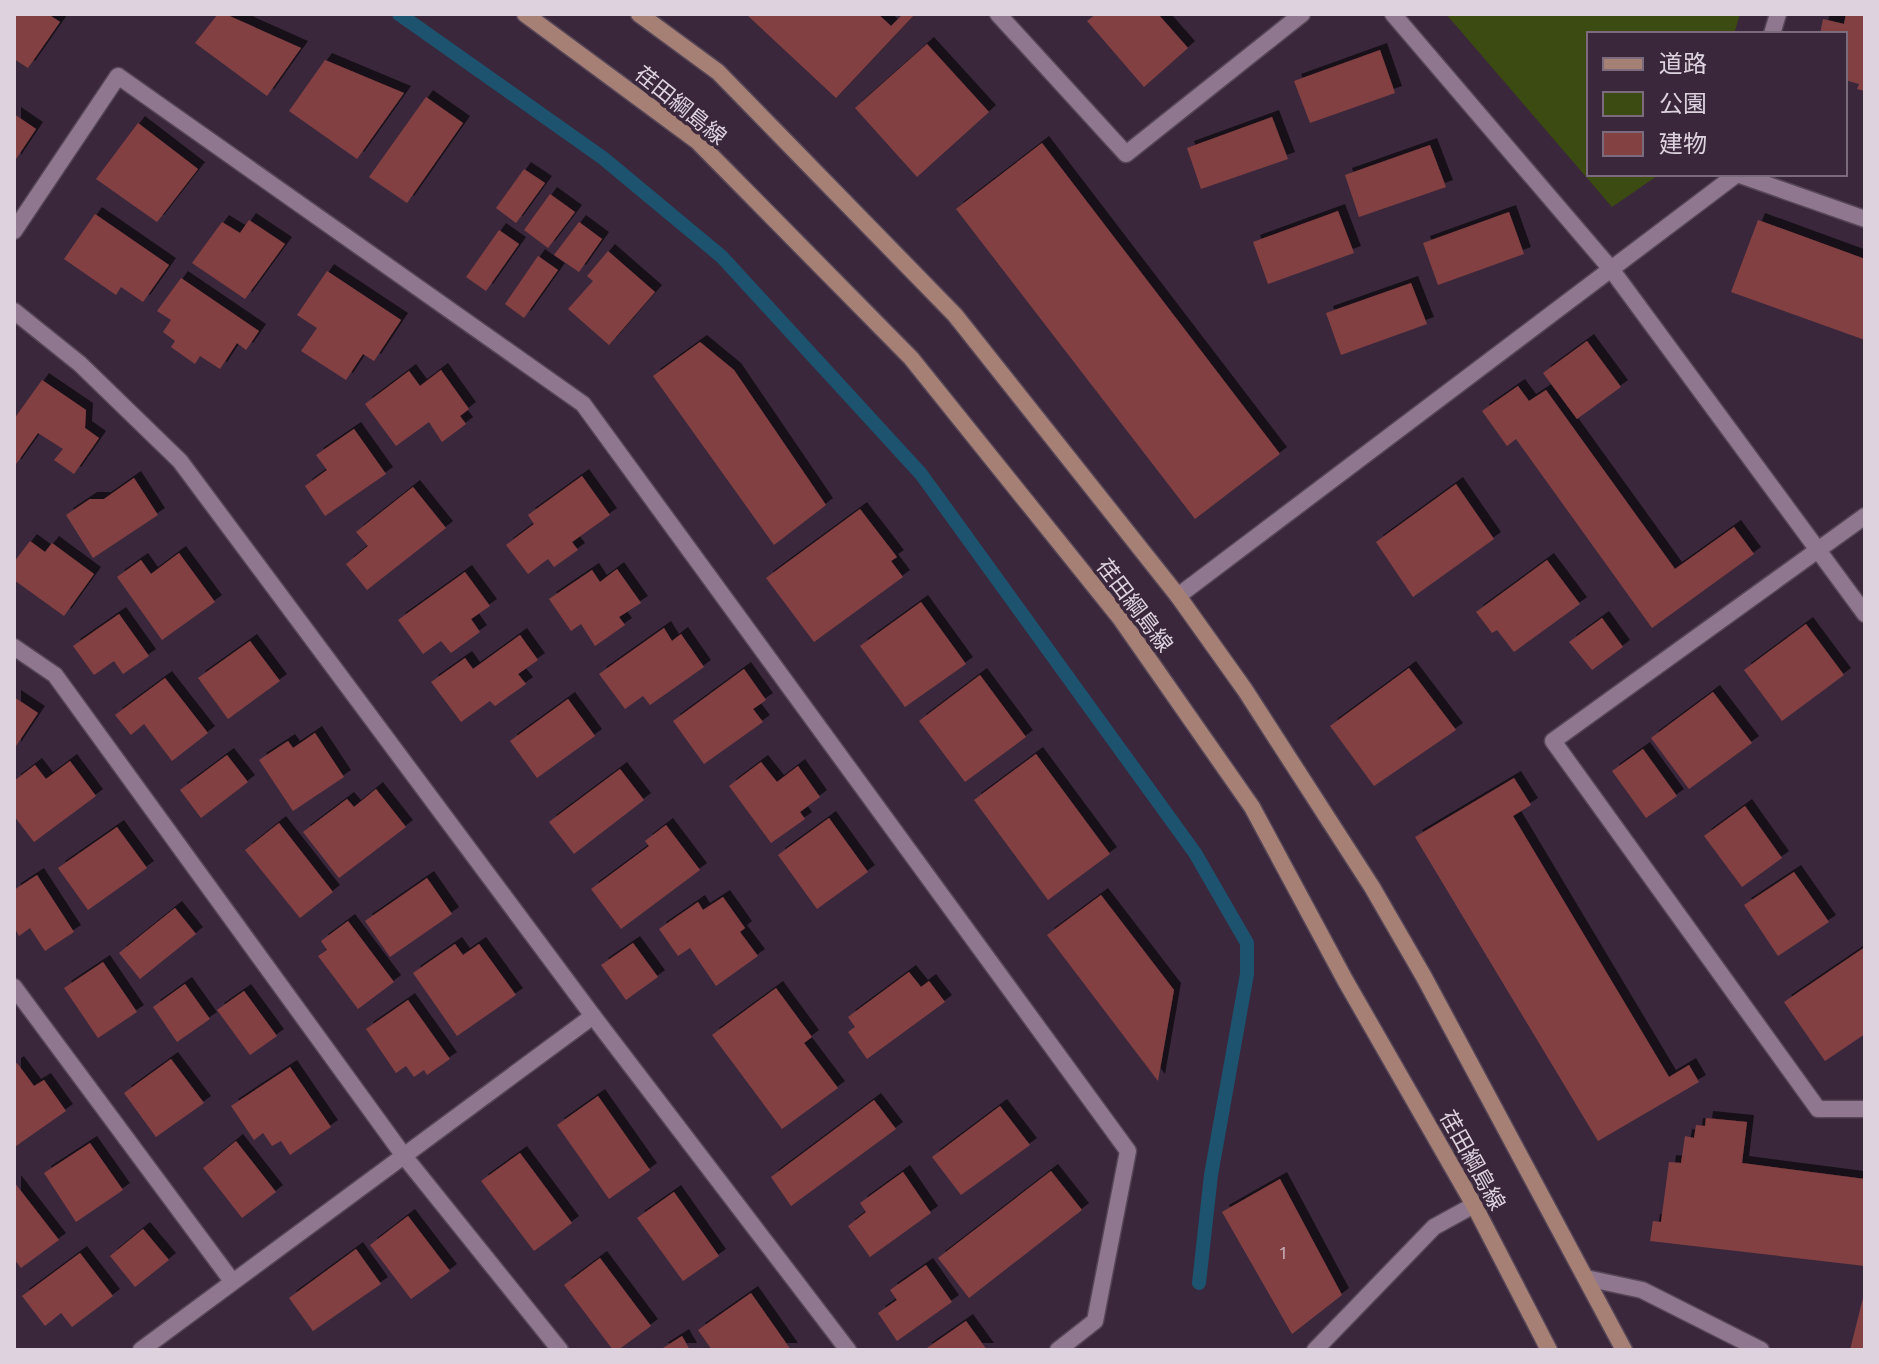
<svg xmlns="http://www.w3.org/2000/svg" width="1879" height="1364" viewBox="0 0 1879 1364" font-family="Figtree,'Noto Sans JP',sans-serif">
	<defs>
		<filter id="shadow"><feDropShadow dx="7" dy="-7" stdDeviation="0" flood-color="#0009"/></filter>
	</defs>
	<rect width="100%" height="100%" fill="#3a273b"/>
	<polygon fill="#3c4b11" points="1446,14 1740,14 1734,34 1589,34 1589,174 1660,174 1612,207"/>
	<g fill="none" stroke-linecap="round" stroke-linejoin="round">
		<polyline stroke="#1d536f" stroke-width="14" points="399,14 603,158 722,257 921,474 1195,853 1247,943 1247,974 1211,1175 1199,1283"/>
	</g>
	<g fill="#834142" filter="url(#shadow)">
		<polygon points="14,14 48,14 60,22 28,68 14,59"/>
		<polygon points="218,14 225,14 301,48 267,96 195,43"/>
		<polygon points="746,14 878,14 891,26 903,14 915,14 836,98"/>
		<polygon points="1096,14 1158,14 1188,48 1144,87 1087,21"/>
		<polygon points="1846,14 1865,14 1865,91 1857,89 1859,84 1845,80 1845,34 1820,34 1823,19 1844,24"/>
		<polygon points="927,44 989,112 917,177 855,108"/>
		<polygon points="1380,50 1395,93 1310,123 1294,81"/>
		<polygon points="325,60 404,93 357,159 289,111"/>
		<polygon points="426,97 463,123 407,203 369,177"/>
		<polygon points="14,114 36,129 14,162"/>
		<polygon points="1272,117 1288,159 1201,189 1187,148"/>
		<polygon points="138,123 198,169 157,222 96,179"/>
		<polygon points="1042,143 1280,454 1195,519 956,209"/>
		<polygon points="1430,145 1446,187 1359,217 1345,175"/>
		<polygon points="524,169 545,183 516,223 496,208"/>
		<polygon points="550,194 575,212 548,248 524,230"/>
		<polygon points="1338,211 1354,253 1268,284 1253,242"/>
		<polygon points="1509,212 1524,254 1438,285 1423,243"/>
		<polygon points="95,214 169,265 143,302 121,287 116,295 64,259"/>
		<polygon points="249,220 285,244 245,299 192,263 222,222 240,233"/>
		<polygon points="1758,220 1865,259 1865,340 1731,292"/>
		<polygon points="579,222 602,239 579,272 554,255"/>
		<polygon points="499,230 519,244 486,291 466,277"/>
		<polygon points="608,251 655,292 609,345 568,309 593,281 587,276"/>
		<polygon points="538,256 558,270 524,318 505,304"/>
		<polygon points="327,271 401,320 374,361 363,354 346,380 301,351 317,328 297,315"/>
		<polygon points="181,278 259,331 246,350 237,343 220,369 200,356 195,364 171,347 175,341 163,332 171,320 157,311"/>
		<polygon points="1411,283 1427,324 1341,355 1326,313"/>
		<polygon points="1587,341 1621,387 1577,419 1543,373"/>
		<polygon points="700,342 734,370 826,505 774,545 653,376"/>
		<polygon points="441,370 469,409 460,416 466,424 442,442 429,422 396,446 365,404 409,371 420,386"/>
		<polygon points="42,380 86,410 85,428 99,438 74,474 54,460 63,449 38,433 14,467 14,419"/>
		<polygon points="1518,386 1529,401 1546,390 1675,569 1734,527 1754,554 1652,628 1516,439 1507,446 1482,411"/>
		<polygon points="354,429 386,474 325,516 305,486 327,470 316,455"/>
		<polygon points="582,476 610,515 572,542 578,550 554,567 548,559 528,574 506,545 534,524 528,515"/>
		<polygon points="134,478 158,515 93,558 66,515 90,499 104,499"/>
		<polygon points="1456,484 1494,539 1413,597 1376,542"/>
		<polygon points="413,487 446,528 367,590 346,564 368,546 356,532"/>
		<polygon points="860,509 897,557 891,561 903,577 814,642 766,578"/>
		<polygon points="30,541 45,552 52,543 94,574 64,616 14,580 14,562"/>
		<polygon points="179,553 215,602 162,640 117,577 141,560 151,574"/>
		<polygon points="1547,560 1580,604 1514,652 1497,630 1492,633 1476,612"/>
		<polygon points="617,569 641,603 619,617 625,625 595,646 581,624 571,631 549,599 592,570 600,582"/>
		<polygon points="465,572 490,606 471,619 480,632 451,653 441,641 423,654 398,620"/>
		<polygon points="921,602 966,664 905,707 860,646"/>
		<polygon points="119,614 149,656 123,674 114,661 94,675 73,646"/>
		<polygon points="1602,618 1623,647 1592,670 1569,642"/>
		<polygon points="1806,624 1844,675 1782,721 1744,670"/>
		<polygon points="664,628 672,641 681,634 704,667 650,705 643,696 625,709 599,674"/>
		<polygon points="520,635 538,660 518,674 526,684 495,706 490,701 461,722 431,682 465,658 473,669"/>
		<polygon points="250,641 280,681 228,719 198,678"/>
		<polygon points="1409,668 1456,730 1374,786 1330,726"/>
		<polygon points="744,669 766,700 753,709 763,722 704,764 673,721"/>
		<polygon points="980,675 1026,737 965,782 919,721"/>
		<polygon points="165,678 208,733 172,761 144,724 131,735 115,715"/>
		<polygon points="1713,692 1752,743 1689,789 1651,738"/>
		<polygon points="14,697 38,713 14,749"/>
		<polygon points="568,699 595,736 537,778 510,741"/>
		<polygon points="315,733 344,777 293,811 259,760 288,741 293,748"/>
		<polygon points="1643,749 1677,796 1646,818 1612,771"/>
		<polygon points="1036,754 1110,854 1048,900 974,800"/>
		<polygon points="227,755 248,782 201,818 180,790"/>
		<polygon points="70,761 96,796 34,842 14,816 14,781 35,765 46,779"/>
		<polygon points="761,762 777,782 798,766 820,797 800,812 805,819 771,843 729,786"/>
		<polygon points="620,769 644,800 574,854 549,822"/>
		<polygon points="1514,778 1531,805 1513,816 1669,1077 1689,1065 1699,1082 1598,1141 1415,837"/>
		<polygon points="376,789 406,827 339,878 303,832 347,799 354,807"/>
		<polygon points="1745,806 1782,858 1742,887 1704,836"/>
		<polygon points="829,818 868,872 817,909 778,855"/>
		<polygon points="279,823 333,892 300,918 245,850"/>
		<polygon points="666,825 700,870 621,929 591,889 649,846 645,841"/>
		<polygon points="117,827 147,868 88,910 58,868"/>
		<polygon points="1794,872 1829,922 1778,956 1744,905"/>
		<polygon points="37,875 74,932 45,951 30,928 19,936 14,927 14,890"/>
		<polygon points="427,878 452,914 390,957 365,921"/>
		<polygon points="1101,895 1174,990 1158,1081 1047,935"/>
		<polygon points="723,897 745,928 740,932 758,956 716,986 690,948 678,956 659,929 698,902 703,910"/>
		<polygon points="175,908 196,934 140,979 119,953"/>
		<polygon points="348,921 394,982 358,1009 318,956 327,950 321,941"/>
		<polygon points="633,943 658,977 626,1000 601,965"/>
		<polygon points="455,944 463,955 479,944 516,995 457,1036 413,973"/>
		<polygon points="1865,947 1865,1034 1825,1061 1784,1002"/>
		<polygon points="103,962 137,1012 98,1038 64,988"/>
		<polygon points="909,972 921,987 929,981 945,1002 867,1059 848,1032 855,1027 848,1017"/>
		<polygon points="185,984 210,1019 177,1042 153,1007"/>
		<polygon points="776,988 812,1037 804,1043 838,1088 782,1129 712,1035"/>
		<polygon points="244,991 277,1036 250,1055 217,1010"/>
		<polygon points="408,1000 450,1059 427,1075 424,1070 414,1077 406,1066 396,1073 366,1029"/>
		<polygon points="171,1059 204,1103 156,1137 124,1093"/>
		<polygon points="17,1063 34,1086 44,1080 66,1111 16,1146 14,1143 14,1065"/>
		<polygon points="290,1067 331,1127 290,1155 281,1141 272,1146 263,1133 254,1140 231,1106"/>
		<polygon points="598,1096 650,1170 609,1199 557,1125"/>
		<polygon points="874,1100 896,1129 791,1206 771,1177"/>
		<polygon points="1000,1106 1030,1145 961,1195 932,1157"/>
		<polygon points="1706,1118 1747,1122 1742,1163 1865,1179 1865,1266 1650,1241 1653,1221 1661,1222 1669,1162 1681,1163 1685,1136 1694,1138 1696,1125 1705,1126"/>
		<polygon points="236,1141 276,1192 242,1218 203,1168"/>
		<polygon points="90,1143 123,1190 76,1222 44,1173"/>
		<polygon points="520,1153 572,1223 534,1251 481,1181"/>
		<polygon points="1051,1171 1082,1210 969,1298 938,1258"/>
		<polygon points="903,1172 931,1213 870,1257 848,1226 866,1212 860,1203"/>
		<polygon points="1280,1179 1342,1295 1292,1334 1222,1212"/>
		<polygon points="14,1182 59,1240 21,1268 14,1259"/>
		<polygon points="674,1192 719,1256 683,1281 637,1218"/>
		<polygon points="408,1216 450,1271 411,1299 370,1245"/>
		<polygon points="143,1229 169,1260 135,1287 110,1256"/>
		<polygon points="356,1249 381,1284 313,1331 289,1298"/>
		<polygon points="80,1253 113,1296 72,1327 61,1313 45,1326 22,1296"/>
		<polygon points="600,1258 651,1326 618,1350 613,1350 564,1285"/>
		<polygon points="926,1265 952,1302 897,1341 878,1313 897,1300 890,1290"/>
		<polygon points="751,1293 791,1350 712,1350 698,1330"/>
		<polygon points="1864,1294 1865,1350 1850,1350"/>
		<polygon points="966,1321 987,1350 924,1350"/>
		<polygon points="682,1336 690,1350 660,1350"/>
	</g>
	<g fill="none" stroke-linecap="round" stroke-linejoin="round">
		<defs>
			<g id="minor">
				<polyline points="998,14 1126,154 1302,14"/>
				<polyline points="1737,174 1865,219"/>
				<polyline points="14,231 118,76 583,404 1128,1151 1095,1321 1058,1350"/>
				<polyline points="14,311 80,364 180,461 593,1016 848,1350"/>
				<polyline points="1865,516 1553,741 1818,1109 1865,1109"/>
				<polyline points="14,647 55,675 404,1156 560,1350"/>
				<polyline points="14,987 232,1281"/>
				<polyline points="1586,1278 1642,1290 1761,1350"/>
				<polyline points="141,1350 593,1016"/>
				<polyline points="1315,1350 1434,1227 1474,1205"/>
			</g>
			<g id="tertiary">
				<polyline points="1393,14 1611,269 1865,614"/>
				<polyline points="1772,34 1778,14"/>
				<polyline points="1178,596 1737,174"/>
			</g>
			<g id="secondary">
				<polyline points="525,14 697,141 911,358 1120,618 1252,807 1345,980 1474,1205 1549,1350"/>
				<polyline points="639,14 718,72 955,315 1178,596 1245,690 1372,887 1424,977 1624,1350"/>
			</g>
		</defs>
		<use href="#minor" stroke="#564657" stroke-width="19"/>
		<use href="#tertiary" stroke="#564657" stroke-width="19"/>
		<use href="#secondary" stroke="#564657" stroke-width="19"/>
		<use href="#minor" stroke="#8e778f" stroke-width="16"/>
		<use href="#tertiary" stroke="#8e778f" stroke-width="16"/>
		<use href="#secondary" stroke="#a78075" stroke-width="16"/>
	</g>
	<g text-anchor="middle" stroke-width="7" stroke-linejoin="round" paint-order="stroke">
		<g font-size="18" fill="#c7aeb8">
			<text x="1283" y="1259">1</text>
		</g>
		<g font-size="22" fill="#ded2df" stroke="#3a273b">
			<text transform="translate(681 105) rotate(39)" y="8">荏田綱島線</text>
			<text transform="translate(1135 605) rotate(53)" y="8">荏田綱島線</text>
			<text transform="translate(1473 1160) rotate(61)" y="8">荏田綱島線</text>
		</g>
	</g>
	<rect width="1879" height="1364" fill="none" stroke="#ded2df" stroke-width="32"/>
	<rect x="1587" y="32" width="260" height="144" fill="#3a273b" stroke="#7c6b7d" stroke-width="2"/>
	<rect x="1603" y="58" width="40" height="12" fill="#a78075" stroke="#7c6b7d" stroke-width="2"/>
	<text x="1659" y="72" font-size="24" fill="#ded2df">道路</text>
	<rect x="1603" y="92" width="40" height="24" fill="#3c4b11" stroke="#7c6b7d" stroke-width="2"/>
	<text x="1659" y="112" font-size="24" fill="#ded2df">公園</text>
	<rect x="1603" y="132" width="40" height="24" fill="#834142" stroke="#7c6b7d" stroke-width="2"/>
	<text x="1659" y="152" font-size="24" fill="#ded2df">建物</text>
</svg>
